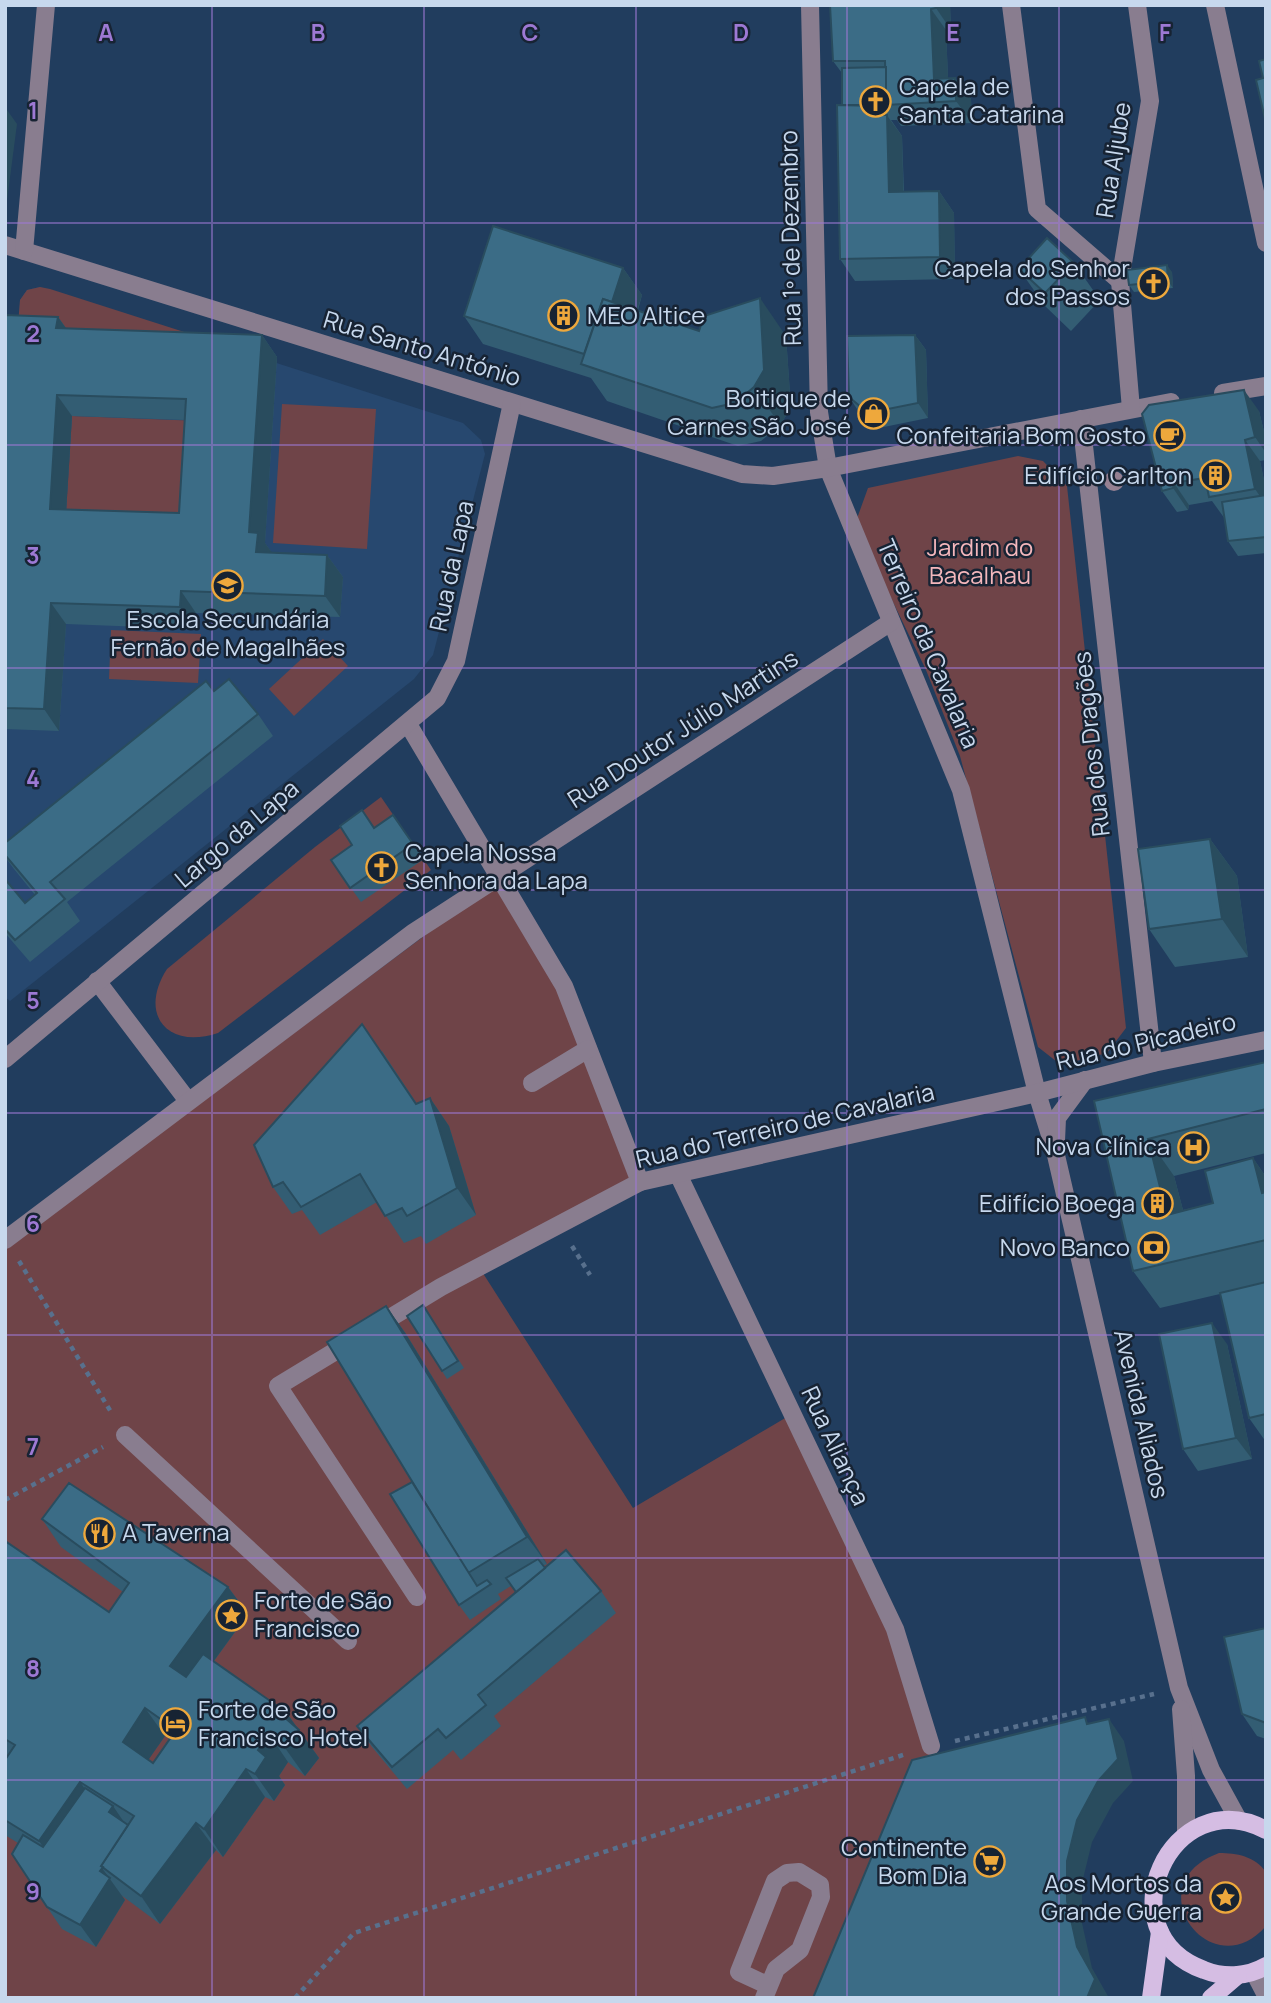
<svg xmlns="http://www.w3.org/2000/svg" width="1271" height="2003" viewBox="0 0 1271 2003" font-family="Manrope,sans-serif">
	<rect width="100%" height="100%" fill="#213d5e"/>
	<polygon fill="#27486f" points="40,287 463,423 481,440 485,454 433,655 414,679 10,1001 5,997 5,517 20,300 27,290"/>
	<g fill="#6f4448">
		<polygon points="40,287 50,289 259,356 17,337 20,300 27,290"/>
		<polygon points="282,404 376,409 367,549 273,543"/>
		<polygon points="72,416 201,421 194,535 65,530"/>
		<polygon points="1018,456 1043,461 1067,486 1126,1028 1107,1053 1061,1065 1038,1047 960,756 926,670 855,524 868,488"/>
		<polygon points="111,630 201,634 198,683 109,679"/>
		<polygon points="323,639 348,666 294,716 269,689"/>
		<path d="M381 797 431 870 218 1033C167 1050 138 1014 167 969L315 847Z"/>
		<polygon points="502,878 563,987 639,1183 479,1267 633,1508 792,1414 895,1631 931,1746 927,1782 837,1998 5,1998 5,1248"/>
		<path d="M1219 1853C1237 1853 1254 1856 1266 1872V1926C1211 1989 1134 1884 1219 1853Z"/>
	</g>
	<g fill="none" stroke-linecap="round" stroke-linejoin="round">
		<g stroke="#58708d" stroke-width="4.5" stroke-dasharray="5 5" stroke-linecap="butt">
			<polyline points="572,1246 590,1275"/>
			<polyline points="19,1261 111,1412"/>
			<polyline points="5,1500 103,1447"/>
			<polyline points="955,1741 1154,1694"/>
			<polyline points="295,1998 354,1933 906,1754"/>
		</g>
		<g stroke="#897d8f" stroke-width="18">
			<polyline points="810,5 819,412 828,468 961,790 1037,1093 1055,1151 1179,1688 1211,1770 1239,1821"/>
			<polyline points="1011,5 1037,209 1120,281"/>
			<polyline points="1215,5 1266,243"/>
			<polyline points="5,245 742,474 773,476 828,468 1171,402"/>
			<polyline points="24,251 46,5"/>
			<polyline points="1223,393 1266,386"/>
			<polyline points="1131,409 1120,281 1150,101 1137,5"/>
			<polyline points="1081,419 1153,1063"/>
			<polyline points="408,724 564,986 640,1182"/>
			<polyline points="97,981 188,1101"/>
			<polyline points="5,1059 437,698 456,661 512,403"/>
			<polyline points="532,1083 588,1049"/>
			<polyline points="1056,1141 1057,1118 1085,1080"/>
			<polyline points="678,1174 895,1629 931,1746"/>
			<polyline points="5,1240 414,932 891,622"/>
			<polyline points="125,1435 348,1641"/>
			<polyline points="417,1597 278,1386 441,1287 640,1182 1037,1093 1153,1063 1266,1040"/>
			<polyline points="1181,1709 1186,1776 1186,1834"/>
			<polyline points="1254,1972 1266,1995"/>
			<polyline points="764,1998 776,1969 800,1950 821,1897 820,1885 799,1872 787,1873 775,1881 739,1972 769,1986"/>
		</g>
		<g stroke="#d5bde3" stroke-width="18">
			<path d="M1266 1830C1171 1780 1102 1933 1204 1970 1224 1978 1247 1977 1266 1966"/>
			<polyline points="1151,1998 1160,1932"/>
			<polyline points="1211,1998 1238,1975"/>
		</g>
	</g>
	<circle fill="#958092" cx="1114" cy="481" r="10"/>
	<g fill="#335d73" fill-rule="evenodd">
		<polygon points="830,5 950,5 951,30 946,30 948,78 955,78 971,99 972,123 901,126 897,120 891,120 902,136 904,192 939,191 954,213 955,279 855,281 840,259 842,73 833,61"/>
		<polygon points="1074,263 1100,300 1071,331 1045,306 1019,269"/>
		<polygon points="623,268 642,295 638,310 699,331 786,336 791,408 780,425 761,441 738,446 607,401 591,378 483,344 464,316"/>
		<polygon points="1172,272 1173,288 1134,292 1129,285"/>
		<path d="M5 315 58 317 66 328 262 335 277 357 265 543 272 553 327 555 343 577 340 617 196 613 195 629 66 624 59 731 5 729ZM72 416 185 420 179 513 66 509Z"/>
		<polygon points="915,335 926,350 928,418 879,428 859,412 849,397"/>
		<polygon points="1259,411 1266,440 1266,460 1260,461 1266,490 1266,553 1238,556 1228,541 1225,519 1212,501 1189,505 1188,510 1177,512 1162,491"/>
		<polygon points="214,691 258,714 273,736 67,902 80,921 30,962 5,933 5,879 25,903 35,895 14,869 5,857 5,843"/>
		<polygon points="393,815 424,859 361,902 331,860"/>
		<polygon points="1210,839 1237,876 1248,957 1175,967 1149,929"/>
		<polygon points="382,1051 417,1104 430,1098 449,1126 476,1215 426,1244 421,1236 404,1243 377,1202 320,1235 302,1210 292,1214 273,1187"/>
		<polygon points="1266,1062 1266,1153 1174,1176 1183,1210 1213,1203 1253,1158 1266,1177 1266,1442 1249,1418 1220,1294 1160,1308 1133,1271 1094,1101"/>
		<polygon points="423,1305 464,1368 447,1379 442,1371"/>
		<polygon points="386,1306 406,1334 547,1564 543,1566 545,1568 601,1591 616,1613 494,1716 501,1726 461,1760 453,1750 407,1789 372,1747 357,1726 516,1592 511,1586 498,1594 501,1599 470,1620 459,1605 412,1482"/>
		<polygon points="1227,1344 1252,1459 1198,1471 1183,1449"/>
		<path d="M42 1519 228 1587 248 1614 214 1661 286 1712 319 1758 305 1776 288 1762 279 1776 285 1785 274 1801 265 1797 223 1857 216 1850 160 1924 121 1895 125 1900 96 1947 62 1929 47 1907 18 1843 5 1835V1760L8 1755 5 1753V1541L109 1612 123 1592 61 1547ZM165 1736 169 1739 153 1763 148 1760Z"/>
		<polygon points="1266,1628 1266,1739 1257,1736 1242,1714"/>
	</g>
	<g fill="#294c5e">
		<polygon points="935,5 950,5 951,30 936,8"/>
		<polygon points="931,9 946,30 949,101 934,79"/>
		<polygon points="955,78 971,99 972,123 956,101"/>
		<polygon points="880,106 902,136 904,214 889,192"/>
		<polygon points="7,110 17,124 5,216 5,122"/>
		<polygon points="939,191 954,213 955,279 940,257"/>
		<polygon points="1167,265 1172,272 1173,288 1168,281"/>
		<polygon points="623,268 642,295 616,375 593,358"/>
		<polygon points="760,298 786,336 791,408 780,425 754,387"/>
		<polygon points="58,317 73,338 56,328"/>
		<polygon points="262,335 277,357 265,543 273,554 256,552 249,532"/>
		<polygon points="915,335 926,350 928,418 918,403"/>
		<polygon points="1244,390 1259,411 1266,440 1266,453 1255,437"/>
		<polygon points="57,395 72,416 65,530 50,509"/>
		<polygon points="1245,440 1260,461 1266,490 1266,505 1255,489"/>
		<polygon points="1174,483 1189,505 1188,510 1173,488"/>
		<polygon points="327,555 343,577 340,617 325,596"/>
		<polygon points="181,591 196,613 195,629 180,607"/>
		<polygon points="51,603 66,624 59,731 44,709"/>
		<polygon points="1210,839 1237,876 1248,957 1222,919"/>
		<polygon points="430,1098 449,1126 476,1215 457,1188"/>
		<polygon points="1148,1139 1174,1176 1194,1252 1167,1215"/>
		<polygon points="1253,1158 1266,1177 1266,1199 1262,1193"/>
		<polygon points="386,1306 406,1334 547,1564 527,1537"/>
		<polygon points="1212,1323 1227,1344 1252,1459 1236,1438"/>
		<polygon points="228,1587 248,1614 192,1691 170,1666"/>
		<polygon points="145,1708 165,1736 142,1769 123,1742"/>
		<polygon points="286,1712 319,1758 305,1776 285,1748 283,1716"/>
		<polygon points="1109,1719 1124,1741 1133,1781 1113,1803 1092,1842 1082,1883 1082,1923 1092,1968 1109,1998 1087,1998 1067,1901 1067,1861 1077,1820"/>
		<polygon points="269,1734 288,1762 279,1776 285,1785 274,1801 255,1774 258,1750"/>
		<polygon points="246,1769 265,1797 223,1857 204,1829"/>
		<polygon points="80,1782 100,1810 58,1869 39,1841"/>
		<polygon points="113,1806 128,1828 109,1812"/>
		<polygon points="196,1823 216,1850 160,1924 141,1896"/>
		<polygon points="102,1868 125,1900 96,1947 80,1925"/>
	</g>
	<g fill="#3b6c86" stroke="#294c5e" stroke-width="2" fill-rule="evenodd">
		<polygon points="830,5 935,5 936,8 931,9 934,79 955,78 956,101 886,105 885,61 833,61"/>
		<polygon points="1266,59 1266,123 1256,80 1263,78 1259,61"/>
		<polygon points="886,67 886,105 890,105 842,105 842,68"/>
		<polygon points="837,105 880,106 881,115 887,115 889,192 939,191 940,257 840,259"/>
		<polygon points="493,226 623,268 612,302 603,299 584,354 464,316"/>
		<polygon points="1047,238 1074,263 1045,293 1019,269"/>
		<polygon points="1167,265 1168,281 1129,285 1127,270"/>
		<polygon points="760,298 764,370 754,387 735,403 712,408 581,364 603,299 699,331 704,316"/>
		<path d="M5 315 58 317 56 328 262 335 249 532 258 533 256 552 327 555 325 596 181 591 180 607 51 603 44 709 5 708ZM57 395 186 399 179 513 50 509Z"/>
		<polygon points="915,335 918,403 868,413 849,397 847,336"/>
		<polygon points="1244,390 1255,437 1245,440 1255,489 1209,497 1205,478 1174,483 1173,488 1162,491 1142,414 1149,405"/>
		<polygon points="1266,495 1266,537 1228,541 1222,502"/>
		<polygon points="229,679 258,714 50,882 65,899 15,940 5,929 5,879 25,903 37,893 5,855 5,843 206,681 214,691"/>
		<polygon points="362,810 374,828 393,815 413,844 350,888 331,860 352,845 340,826"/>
		<polygon points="1210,839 1222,919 1149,929 1138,849"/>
		<polygon points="362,1024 416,1104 430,1098 457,1188 407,1216 402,1208 385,1216 360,1174 301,1207 283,1182 273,1187 254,1145"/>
		<polygon points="1266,1062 1266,1109 1148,1139 1167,1215 1213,1203 1205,1171 1253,1158 1262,1193 1266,1192 1266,1240 1133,1271 1094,1101"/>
		<polygon points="1266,1282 1266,1414 1249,1418 1220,1293"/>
		<polygon points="423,1305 458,1361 442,1371 407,1316"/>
		<polygon points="386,1306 527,1537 468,1573 327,1342"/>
		<polygon points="1212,1323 1236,1438 1183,1449 1159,1334"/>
		<polygon points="412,1482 477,1586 487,1580 491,1584 459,1605 390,1494"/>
		<path d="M69 1483 228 1587 170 1666 186 1677 203 1654 286 1712 283 1716 299 1730 285 1748 269 1734 258 1750 266 1757 255 1774 246 1769 204 1829 196 1823 141 1896 101 1866 134 1816 80 1782 39 1841 5 1820V1760L15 1745 5 1739V1541L109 1612 129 1583 42 1519ZM145 1708 176 1730 153 1763 123 1742Z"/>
		<polygon points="566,1550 601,1591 478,1695 486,1705 446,1738 438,1729 392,1767 357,1726"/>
		<polygon points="538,1559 545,1568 516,1592 506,1578"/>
		<polygon points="1266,1628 1266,1723 1242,1714 1224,1637"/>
		<polygon points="1085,1717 1087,1724 1109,1719 1118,1759 1098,1781 1077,1820 1067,1861 1067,1901 1077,1947 1095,1979 1087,1998 813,1998 912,1760"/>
		<polygon points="85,1788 113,1806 109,1812 128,1825 101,1866 103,1867 100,1871 110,1878 80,1925 47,1907 12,1854 23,1835 43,1847"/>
	</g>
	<path fill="none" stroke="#9d79d4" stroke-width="2" stroke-opacity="0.55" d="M212 5V1998M424 5V1998M636 5V1998M847 5V1998M1059 5V1998M5 223H1266M5 445H1266M5 668H1266M5 890H1266M5 1113H1266M5 1335H1266M5 1558H1266M5 1780H1266"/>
	<defs>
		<symbol id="church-ring" viewBox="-11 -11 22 22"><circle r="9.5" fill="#172333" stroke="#eea83c" stroke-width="1.5"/><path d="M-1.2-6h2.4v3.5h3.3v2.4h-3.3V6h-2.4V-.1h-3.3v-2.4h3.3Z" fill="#eea83c"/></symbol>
		<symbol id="building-ring" viewBox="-11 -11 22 22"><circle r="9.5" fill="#172333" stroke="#eea83c" stroke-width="1.5"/><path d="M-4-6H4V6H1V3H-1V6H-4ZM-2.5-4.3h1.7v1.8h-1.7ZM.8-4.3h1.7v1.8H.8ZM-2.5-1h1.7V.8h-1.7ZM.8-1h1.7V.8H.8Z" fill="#eea83c"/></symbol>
		<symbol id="shop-ring" viewBox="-11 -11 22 22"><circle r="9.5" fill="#172333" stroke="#eea83c" stroke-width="1.5"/><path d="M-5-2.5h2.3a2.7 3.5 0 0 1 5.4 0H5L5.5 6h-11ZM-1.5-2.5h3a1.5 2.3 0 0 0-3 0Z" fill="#eea83c"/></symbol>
		<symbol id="cafe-ring" viewBox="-11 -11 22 22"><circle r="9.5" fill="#172333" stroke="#eea83c" stroke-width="1.5"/><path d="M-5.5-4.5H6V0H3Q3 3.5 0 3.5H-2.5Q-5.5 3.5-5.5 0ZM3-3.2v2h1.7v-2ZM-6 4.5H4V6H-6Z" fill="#eea83c"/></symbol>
		<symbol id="school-ring" viewBox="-11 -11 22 22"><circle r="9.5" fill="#172333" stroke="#eea83c" stroke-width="1.5"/><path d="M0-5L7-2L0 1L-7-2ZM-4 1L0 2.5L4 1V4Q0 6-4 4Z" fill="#eea83c"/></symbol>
		<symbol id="hospital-ring" viewBox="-11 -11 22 22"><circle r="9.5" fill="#172333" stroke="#eea83c" stroke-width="1.5"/><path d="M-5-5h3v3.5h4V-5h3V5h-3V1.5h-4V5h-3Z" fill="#eea83c"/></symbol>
		<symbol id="bank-ring" viewBox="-11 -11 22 22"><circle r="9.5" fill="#172333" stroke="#eea83c" stroke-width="1.5"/><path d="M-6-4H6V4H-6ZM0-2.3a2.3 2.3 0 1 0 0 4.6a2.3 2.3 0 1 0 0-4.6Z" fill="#eea83c"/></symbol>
		<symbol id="restaurant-ring" viewBox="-11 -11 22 22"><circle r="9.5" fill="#172333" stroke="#eea83c" stroke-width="1.5"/><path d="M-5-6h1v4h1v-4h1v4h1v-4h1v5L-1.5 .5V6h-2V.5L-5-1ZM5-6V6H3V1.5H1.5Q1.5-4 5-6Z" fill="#eea83c"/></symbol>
		<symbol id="sight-ring" viewBox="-11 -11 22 22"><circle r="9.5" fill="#172333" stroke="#eea83c" stroke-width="1.5"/><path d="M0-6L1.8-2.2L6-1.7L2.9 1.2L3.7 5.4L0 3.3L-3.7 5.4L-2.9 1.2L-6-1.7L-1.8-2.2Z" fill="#eea83c"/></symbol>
		<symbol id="hotel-ring" viewBox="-11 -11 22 22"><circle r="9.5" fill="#172333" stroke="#eea83c" stroke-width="1.5"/><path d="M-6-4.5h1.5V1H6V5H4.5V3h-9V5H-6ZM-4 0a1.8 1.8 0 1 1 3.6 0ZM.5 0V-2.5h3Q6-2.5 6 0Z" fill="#eea83c"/></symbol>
		<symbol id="supermarket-ring" viewBox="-11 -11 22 22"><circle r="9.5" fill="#172333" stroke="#eea83c" stroke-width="1.5"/><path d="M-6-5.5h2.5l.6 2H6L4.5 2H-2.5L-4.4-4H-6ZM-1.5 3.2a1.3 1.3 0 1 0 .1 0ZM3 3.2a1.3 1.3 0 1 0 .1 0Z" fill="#eea83c"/></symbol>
	</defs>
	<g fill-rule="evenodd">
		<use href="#church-ring" x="858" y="84" width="35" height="35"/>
		<use href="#church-ring" x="1136" y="266" width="35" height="35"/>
		<use href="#building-ring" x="546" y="298" width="35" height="35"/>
		<use href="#shop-ring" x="856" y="396" width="35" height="35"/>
		<use href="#cafe-ring" x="1152" y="418" width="35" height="35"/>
		<use href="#building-ring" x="1198" y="458" width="35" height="35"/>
		<use href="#school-ring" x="210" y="568" width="35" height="35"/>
		<use href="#church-ring" x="364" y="850" width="35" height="35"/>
		<use href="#hospital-ring" x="1176" y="1130" width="35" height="35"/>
		<use href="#building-ring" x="1140" y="1186" width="35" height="35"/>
		<use href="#bank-ring" x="1136" y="1230" width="35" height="35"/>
		<use href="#restaurant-ring" x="82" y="1516" width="35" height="35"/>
		<use href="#sight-ring" x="214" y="1598" width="35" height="35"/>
		<use href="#hotel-ring" x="158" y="1706" width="35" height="35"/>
		<use href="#supermarket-ring" x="972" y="1844" width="35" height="35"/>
		<use href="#sight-ring" x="1208" y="1880" width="35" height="35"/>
	</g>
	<g text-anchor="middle" stroke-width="5" stroke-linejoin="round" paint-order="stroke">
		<g font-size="24" fill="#c7d8ed" stroke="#172333" text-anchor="end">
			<text x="899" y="95" text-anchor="start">Capela de<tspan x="899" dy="28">Santa Catarina</tspan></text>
			<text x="1130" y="277">Capela do Senhor<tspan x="1130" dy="28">dos Passos</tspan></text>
			<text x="587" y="324" text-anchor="start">MEO Altice</text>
			<text x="851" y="407">Boitique de<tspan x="851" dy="28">Carnes São José</tspan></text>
			<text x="1146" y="444">Confeitaria Bom Gosto</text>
			<text x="1192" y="484">Edifício Carlton</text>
			<text x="228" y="628" text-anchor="middle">Escola Secundária<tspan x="228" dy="28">Fernão de Magalhães</tspan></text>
			<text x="405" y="861" text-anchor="start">Capela Nossa<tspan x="405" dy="28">Senhora da Lapa</tspan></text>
			<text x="1170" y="1155">Nova Clínica</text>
			<text x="1135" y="1212">Edifício Boega</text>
			<text x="1130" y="1256">Novo Banco</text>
			<text x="122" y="1541" text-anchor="start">A Taverna</text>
			<text x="254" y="1609" text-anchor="start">Forte de São<tspan x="254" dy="28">Francisco</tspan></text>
			<text x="198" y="1718" text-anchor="start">Forte de São<tspan x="198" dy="28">Francisco Hotel</tspan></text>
			<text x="967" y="1856">Continente<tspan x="967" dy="28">Bom Dia</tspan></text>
			<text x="1202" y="1892">Aos Mortos da<tspan x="1202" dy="28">Grande Guerra</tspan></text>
		</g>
		<g font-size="24" fill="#c7d8ed" stroke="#172333">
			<text transform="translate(1114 160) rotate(-81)" y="8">Rua Aljube</text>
			<text transform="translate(791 238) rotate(-91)" y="8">Rua 1º de Dezembro</text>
			<text transform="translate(422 349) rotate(17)" y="8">Rua Santo António</text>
			<text transform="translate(452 566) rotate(-78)" y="8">Rua da Lapa</text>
			<text transform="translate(928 644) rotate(67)" y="8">Terreiro da Cavalaria</text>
			<text transform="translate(683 729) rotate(-33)" y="8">Rua Doutor Júlio Martins</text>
			<text transform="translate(1092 744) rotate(-96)" y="8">Rua dos Dragões</text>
			<text transform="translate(237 834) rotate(-40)" y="8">Largo da Lapa</text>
			<text transform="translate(1146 1042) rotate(-13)" y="8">Rua do Picadeiro</text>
			<text transform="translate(785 1126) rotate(-13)" y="8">Rua do Terreiro de Cavalaria</text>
			<text transform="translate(1141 1414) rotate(77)" y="8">Avenida Aliados</text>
			<text transform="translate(835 1446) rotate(65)" y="8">Rua Aliança</text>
		</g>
		<g font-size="24" fill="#f4b7bc" stroke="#172333">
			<text x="980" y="556">Jardim do<tspan x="980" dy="28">Bacalhau</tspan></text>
		</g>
	</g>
	<g font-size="23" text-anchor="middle" font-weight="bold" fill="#9d79d4" stroke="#172333" stroke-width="5" stroke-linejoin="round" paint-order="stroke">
		<text x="106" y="41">A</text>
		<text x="318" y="41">B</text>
		<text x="530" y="41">C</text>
		<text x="741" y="41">D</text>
		<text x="953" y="41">E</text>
		<text x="1165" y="41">F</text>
		<text x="33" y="119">1</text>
		<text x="33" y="342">2</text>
		<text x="33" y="564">3</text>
		<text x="33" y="787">4</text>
		<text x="33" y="1009">5</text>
		<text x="33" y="1232">6</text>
		<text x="33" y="1455">7</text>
		<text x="33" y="1677">8</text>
		<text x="33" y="1900">9</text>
	</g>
	<rect width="1271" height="2003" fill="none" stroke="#c7d8ed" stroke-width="14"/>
</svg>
